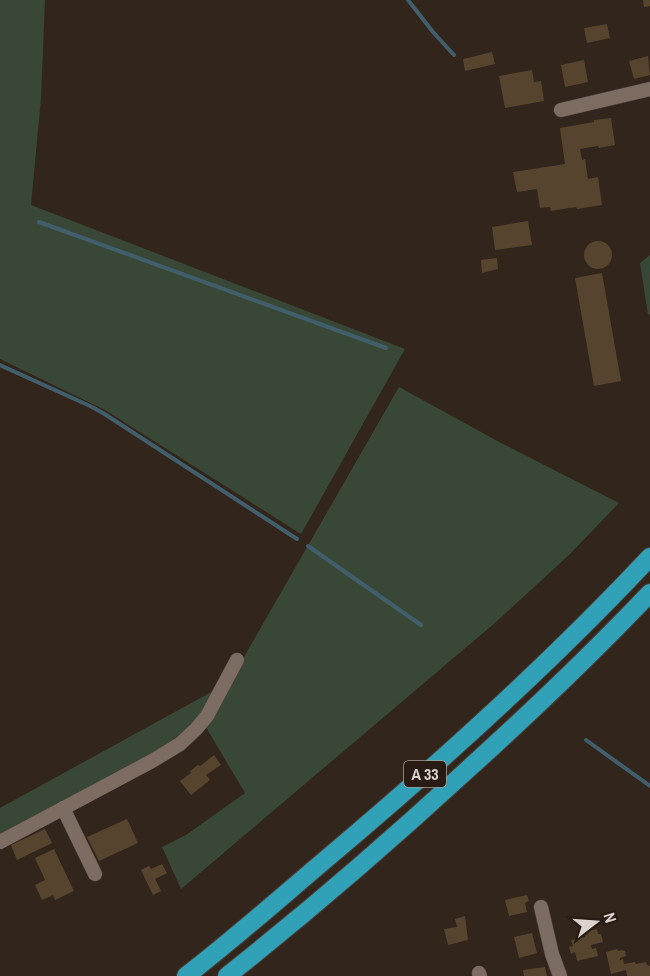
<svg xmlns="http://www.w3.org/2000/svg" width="650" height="976" viewBox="0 0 650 976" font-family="'Archivo Narrow',sans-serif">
	<rect width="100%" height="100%" fill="#32251c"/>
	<g fill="#394836">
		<polygon points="0,0 45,0 41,98 31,205 405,349 301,534 105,410 0,359"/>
		<polygon points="650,255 650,314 648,315 640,263"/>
		<polygon points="399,387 501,443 619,503 570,554 496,622 181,889 162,847 186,835 245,793 204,724 209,718"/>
		<polygon points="215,690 203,714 177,741 0,837 0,808"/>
	</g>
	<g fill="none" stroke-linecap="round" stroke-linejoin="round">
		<g stroke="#415e6c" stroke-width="4">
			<polyline points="408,0 433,32 454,55"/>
			<polyline points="39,222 386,348"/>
			<polyline points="0,365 90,406 103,413 297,539"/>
			<polyline points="308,546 421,625"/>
			<polyline points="586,740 650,786"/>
		</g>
	</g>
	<g fill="#57442f">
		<polygon points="643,0 650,0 650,6 644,7"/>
		<polygon points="607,24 610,38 587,43 584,28"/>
		<polygon points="492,52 495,64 465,71 463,59"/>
		<polygon points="648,56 650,75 634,79 629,61"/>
		<polygon points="584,60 588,82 565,87 561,65"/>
		<polygon points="532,70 534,82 541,81 544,101 505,108 499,76"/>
		<polygon points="611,118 615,145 599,148 598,146 580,149 582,160 585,159 588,179 598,177 602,205 577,209 576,207 551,211 550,207 540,208 537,189 517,192 513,172 565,164 560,128 594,122 594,120"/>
		<polygon points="528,221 532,245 495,250 492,227"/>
		<circle cx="598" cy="255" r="14"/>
		<polygon points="497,258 498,269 482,273 481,260"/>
		<polygon points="602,273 621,381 594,386 575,278"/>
		<polygon points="214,755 221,765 206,775 210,780 191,795 180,781 191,773 190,771 198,765 200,766"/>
		<polygon points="127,819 138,843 99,861 87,837"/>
		<polygon points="45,829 52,843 17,860 11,845"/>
		<polygon points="54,849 74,891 55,900 53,895 42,900 35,885 45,880 35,858"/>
		<polygon points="162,864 167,873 155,879 161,891 153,895 141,870 149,866 151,869"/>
		<polygon points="527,895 529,901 525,903 527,912 509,916 505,900"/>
		<polygon points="465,916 468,940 448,945 444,929 457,927 455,919"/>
		<polygon points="597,929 598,934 601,934 603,942 591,945 592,949 596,948 598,956 577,961 575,952 571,954 569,947 573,946 571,940 585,937 584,932"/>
		<polygon points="532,933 537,953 519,958 514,937"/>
		<polygon points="617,949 618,951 623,950 623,951 625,951 626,956 620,958 620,960 623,959 624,964 635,962 636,964 646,962 647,965 650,966 650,976 627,976 626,970 611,974 606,952"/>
		<polygon points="545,967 547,976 524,976 523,970"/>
	</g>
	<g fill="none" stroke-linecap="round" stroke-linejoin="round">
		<defs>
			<g id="minor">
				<polyline points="561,110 650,89"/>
				<polyline points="63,808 95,874"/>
				<polyline points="0,842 152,761 180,744 196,729 207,716 237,660"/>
				<polyline points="541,907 552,954 560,976"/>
				<polyline points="479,973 480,976"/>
			</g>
			<g id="highway">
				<path d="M186 976C234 939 279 899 325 860 439 764 549 665 650 557"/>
				<path d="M227 976C309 911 389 842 466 771 529 714 591 655 650 593"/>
			</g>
		</defs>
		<use href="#minor" stroke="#4c413a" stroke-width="15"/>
		<use href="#highway" stroke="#4c413a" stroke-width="20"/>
		<use href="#minor" stroke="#7c6c62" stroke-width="14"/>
		<use href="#highway" stroke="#31a1b8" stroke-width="18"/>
	</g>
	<g text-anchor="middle" stroke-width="4.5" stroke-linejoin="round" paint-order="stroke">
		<rect fill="#281b13" stroke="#a79c96" stroke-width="1.5" x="404" y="761" width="42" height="26" rx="4.5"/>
		<g font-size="16" font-weight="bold" fill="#ddd3ce">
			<text x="425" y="780">A 33</text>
		</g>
	</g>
	<g transform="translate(596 922) rotate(73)" stroke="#281b13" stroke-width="4.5" paint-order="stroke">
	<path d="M0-4.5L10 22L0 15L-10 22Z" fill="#ddd3ce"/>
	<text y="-9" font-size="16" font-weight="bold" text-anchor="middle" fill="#ddd3ce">N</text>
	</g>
</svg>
